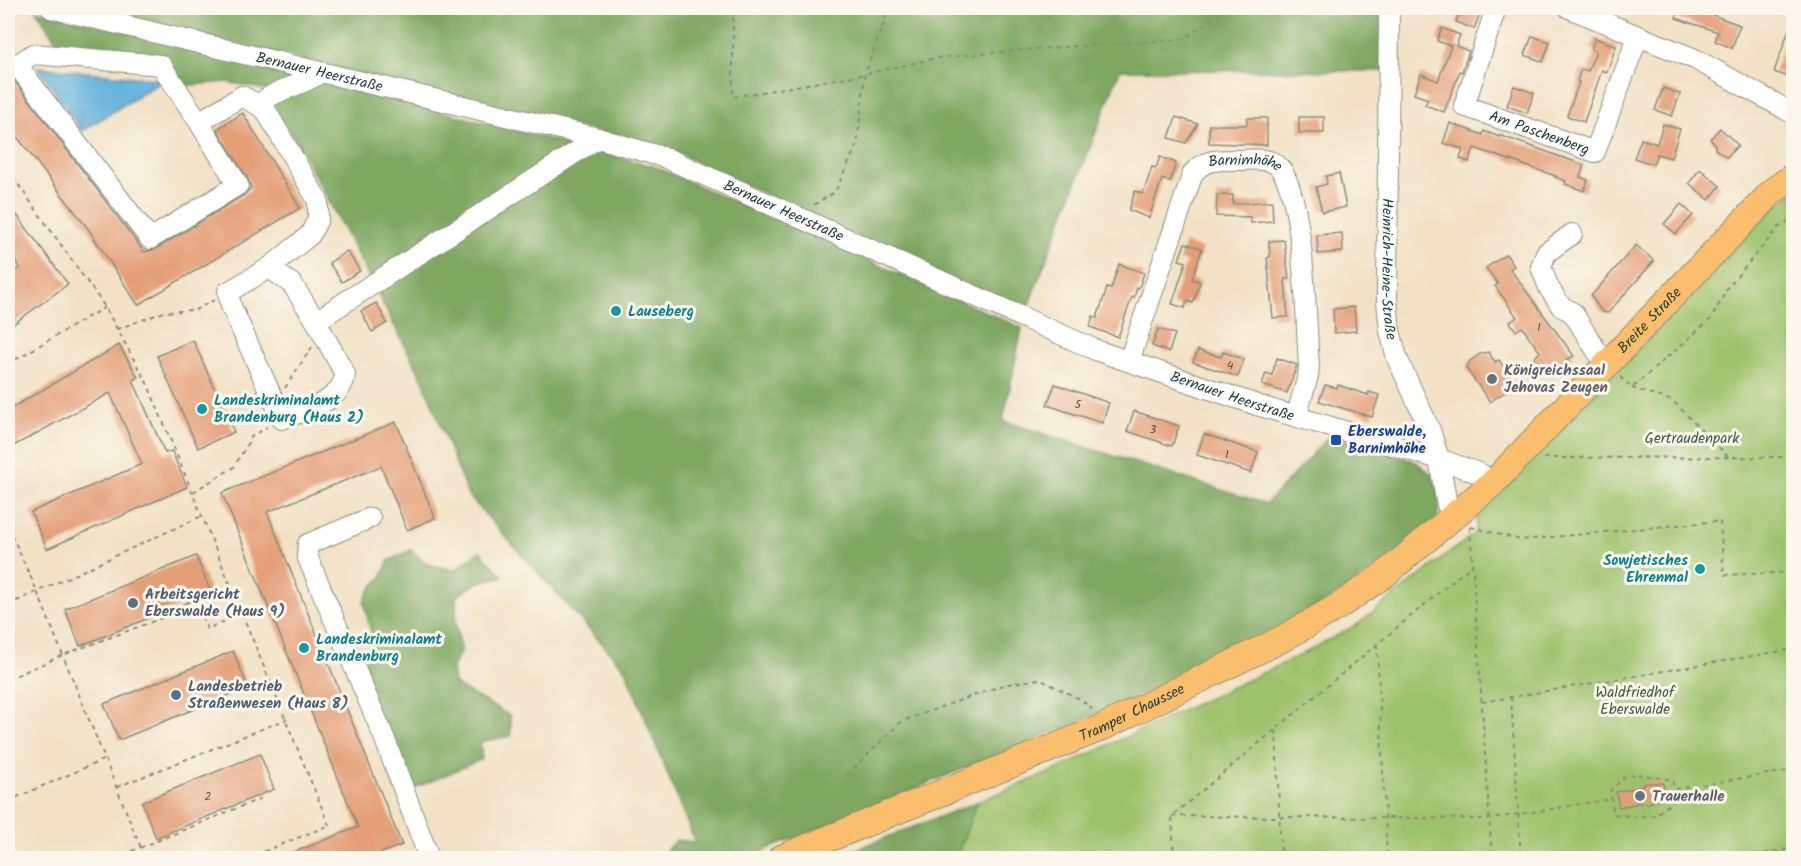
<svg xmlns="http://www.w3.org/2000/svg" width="1801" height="866" viewBox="0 0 1801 866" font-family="Kalam,sans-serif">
	<rect width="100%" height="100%" fill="#fbf7ec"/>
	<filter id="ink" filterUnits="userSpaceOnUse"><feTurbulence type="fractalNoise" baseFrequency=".0167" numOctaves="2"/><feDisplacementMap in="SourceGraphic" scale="12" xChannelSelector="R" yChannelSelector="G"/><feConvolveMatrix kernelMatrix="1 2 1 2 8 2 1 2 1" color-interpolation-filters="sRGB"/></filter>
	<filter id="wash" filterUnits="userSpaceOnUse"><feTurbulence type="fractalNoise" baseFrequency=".008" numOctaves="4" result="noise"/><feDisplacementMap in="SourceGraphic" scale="24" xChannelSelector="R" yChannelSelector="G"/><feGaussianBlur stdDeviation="1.35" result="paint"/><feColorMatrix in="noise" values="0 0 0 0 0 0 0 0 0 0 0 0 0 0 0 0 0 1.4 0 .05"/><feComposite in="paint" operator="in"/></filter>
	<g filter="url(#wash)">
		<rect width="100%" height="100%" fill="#f2e1c4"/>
		<polygon fill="#9ec26c" stroke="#5e8050" stroke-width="1.5" points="1793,192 1793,858 956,858 977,802 1051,772 1301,655 1358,624 1476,532 1477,516 1772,210"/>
		<g fill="#7ea860" stroke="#4e724a" stroke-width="1.5">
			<polygon points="90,8 1383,8 1385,71 1120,70 1025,314 668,149"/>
			<polygon points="36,10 252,63 653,166 1022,328 1003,421 1266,504 1331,434 1416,462 1432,475 1437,488 1439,508 1436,522 1426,534 1284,630 1109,709 746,858 659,858 676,840 695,842 625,669 468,495 423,380 324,192 266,90 227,82 181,86 165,58 62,50"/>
			<polygon points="411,550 426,564 454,570 480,551 503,576 477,583 456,597 456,624 461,651 452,667 454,684 510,716 511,736 480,742 482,759 408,791 370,693 365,663 372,637 364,601 372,587 382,577 388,561"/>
			<polygon points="977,802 956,858 834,858"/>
		</g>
		<polygon fill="#61b0db" stroke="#407688" stroke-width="1.5" points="38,67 164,80 82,131"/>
		<g id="blocks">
			<g fill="#e49f77">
				<polygon points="1461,8 1482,8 1474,29 1456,22"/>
				<polygon points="1680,8 1709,8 1707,13 1740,25 1732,48 1715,41 1718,32 1676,18"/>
				<polygon points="1792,21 1794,22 1794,79 1774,72"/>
				<polygon points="1442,28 1460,35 1456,46 1469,51 1462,72 1460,71 1444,112 1425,105 1428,99 1414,94 1421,74 1438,81 1451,46 1437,41"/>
				<polygon points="1532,36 1550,42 1543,62 1525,55"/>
				<polygon points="1595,38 1616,46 1607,72 1602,70 1584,122 1567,116 1579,82 1577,81 1581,69 1588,71 1596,51 1591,49"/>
				<polygon points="8,72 144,252 156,249 244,195 251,188 248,179 217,129 243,113 300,208 138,305 89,230 8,125"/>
				<polygon points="1514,86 1534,93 1527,113 1507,106"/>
				<polygon points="1663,88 1680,94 1672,116 1655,110"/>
				<polygon points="1176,117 1198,124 1186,143 1169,138"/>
				<rect x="1299" y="117" width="25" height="16"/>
				<polygon points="1247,118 1267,118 1267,145 1209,143 1209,125 1247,125"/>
				<polygon points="1450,123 1483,135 1484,131 1499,137 1499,135 1584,165 1580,177 1588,180 1584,191 1565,184 1566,181 1555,177 1556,176 1474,148 1469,162 1460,159 1463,149 1443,143"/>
				<polygon points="1663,124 1680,129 1671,158 1657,154 1653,164 1634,158 1641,139 1657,144"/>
				<polygon points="1720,128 1738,145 1727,157 1715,149 1715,144 1710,139"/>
				<polygon points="1160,157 1176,163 1170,182 1162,179 1149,218 1129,210 1135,191 1143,194 1152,167 1156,168"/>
				<polygon points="1700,169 1720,186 1709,200 1689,183"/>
				<polygon points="1339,173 1346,207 1322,212 1316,187 1327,184 1326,176"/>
				<polygon points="1217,195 1233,195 1233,204 1272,201 1273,221 1251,223 1250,217 1216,216"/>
				<polygon points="8,203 68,284 8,328 8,276 20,268 8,252"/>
				<polygon points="1681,204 1693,215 1676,234 1664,224"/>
				<polygon points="1342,233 1343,252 1318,254 1317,235"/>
				<polygon points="1284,240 1289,279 1285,279 1288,317 1273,318 1267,258 1270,257 1269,241"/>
				<polygon points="1185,243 1202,249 1192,279 1200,282 1193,303 1187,301 1185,308 1172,304 1186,262 1179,260"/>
				<polygon points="1636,245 1654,261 1608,313 1602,312 1591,296"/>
				<polygon points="347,251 360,271 342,282 329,263"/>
				<polygon points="1506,254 1514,266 1510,269 1574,356 1568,359 1551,377 1532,360 1540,352 1522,327 1516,331 1510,322 1517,317 1495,286 1498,284 1486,268"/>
				<polygon points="1119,264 1144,273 1139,288 1137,287 1134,298 1132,297 1118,337 1090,327 1093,316 1097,318 1107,288 1111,289"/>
				<polygon points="376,303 387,323 372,332 361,311"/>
				<polygon points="1354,307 1356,331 1334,333 1333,309"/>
				<polygon points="1158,329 1175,334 1169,352 1152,346"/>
				<polygon points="193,340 234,432 198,448 157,356"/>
				<polygon points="119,345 138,377 133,380 165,453 172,451 187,487 47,549 31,512 142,464 110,393 8,449 8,410"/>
				<polygon points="1198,350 1221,357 1223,352 1244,359 1238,377 1193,362"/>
				<polygon points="1488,352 1495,362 1499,360 1511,377 1507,380 1512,387 1490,402 1466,368 1470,361 1480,354"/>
				<polygon points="1277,358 1297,365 1287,393 1262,385 1266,373 1272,375"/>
				<polygon points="1055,384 1109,403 1102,423 1047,405"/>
				<polygon points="1325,385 1337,388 1338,385 1368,395 1369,392 1379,395 1372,417 1319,401"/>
				<polygon points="1134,411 1179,426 1172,446 1127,431"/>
				<polygon points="396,422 435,518 407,530 381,466 267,512 402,845 368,858 279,858 358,827 222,493"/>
				<polygon points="1204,434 1258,452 1251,473 1197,455"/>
				<polygon points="196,556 211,593 80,646 65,609"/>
				<polygon points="233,651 248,687 119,740 104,704"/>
				<polygon points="260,754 274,789 156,838 142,802"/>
				<polygon points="1646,783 1663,783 1665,795 1650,803 1639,803 1619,807 1616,792 1636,788"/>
			</g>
		</g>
	</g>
	<g filter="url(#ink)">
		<use href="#blocks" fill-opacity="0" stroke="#888f7c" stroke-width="1.5"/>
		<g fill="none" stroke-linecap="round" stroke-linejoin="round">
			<defs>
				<g id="minor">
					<path id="s1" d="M51 8 598 138 666 158 1098 351 1260 406 1439 459 1481 474 1493 483"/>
					<path id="s2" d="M1389 8 1387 301 1390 331 1397 358 1430 430 1439 459 1447 505 1456 516"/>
					<path id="s3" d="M1496 8 1464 106 1595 152 1638 36"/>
					<polyline points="1569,8 1695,59 1794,114"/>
					<path d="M259 105C277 87 300 88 320 73"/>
					<polyline points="199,122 161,65 33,54 17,65 150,239 238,185 199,122 242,96 265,109 318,201 318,219 310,235 269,268"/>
					<polyline points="1572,234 1546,253 1541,267 1549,288 1561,306 1573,313 1606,366"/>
					<path d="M269 268 292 284 316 321 345 374C343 402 303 411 282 419L231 306 228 292Z"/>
					<polyline points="316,321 598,138"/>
					<path id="s4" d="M1129 361 1193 173C1206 158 1220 160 1239 160 1251 160 1269 157 1278 166 1305 192 1306 326 1309 367L1308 376 1296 417"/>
					<polyline points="370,518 308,544 307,556 384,737 429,858"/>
				</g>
				<g id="major">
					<path id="s5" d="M781 858 1101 728 1282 639 1339 606 1384 575 1493 483 1774 190 1794 176"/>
				</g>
			</defs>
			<use href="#minor" stroke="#888f7c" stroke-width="22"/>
			<use href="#major" stroke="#888f7c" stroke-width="28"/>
			<g stroke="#888f7c" stroke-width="2" stroke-dasharray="4.5 4.5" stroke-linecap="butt">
				<polyline points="733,8 733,97 865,74 936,58 1021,50 1184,39 1227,8"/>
				<polyline points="1786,155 1785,150 1794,129"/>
				<polyline points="8,170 105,307 148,385 331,830"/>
				<polyline points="814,205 835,192 857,145 865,74 889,8"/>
				<polyline points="117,329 164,312 195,310 214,300"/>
				<polyline points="8,364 105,307"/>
				<polyline points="1620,377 1632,388 1711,319 1728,287 1779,227 1794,218"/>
				<polyline points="285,388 312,347"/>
				<polyline points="1632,388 1673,401 1729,458"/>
				<polyline points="1544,458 1794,457"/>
				<polyline points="193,492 234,467 252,436 267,427"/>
				<polyline points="8,527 37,591 145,858"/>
				<polyline points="1470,527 1492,858"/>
				<polyline points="1471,527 1521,540 1720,521 1724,575 1794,572"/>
				<polyline points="8,605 202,516"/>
				<polyline points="1377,644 1387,858"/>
				<polyline points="8,679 63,655 197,605 207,629 243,613"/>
				<polyline points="1511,697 1521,858"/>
				<polyline points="1482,702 1794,649"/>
				<polyline points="1276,730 1281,858"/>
				<polygon points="1638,774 1672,780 1675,789 1676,799 1655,815 1636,817 1614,814 1610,791 1623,778"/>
				<polyline points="847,775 902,721 1003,685 1039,679 1080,699 1092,709"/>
				<polyline points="117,787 287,719"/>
				<polyline points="1675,789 1794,770"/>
				<polyline points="8,801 105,759"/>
				<polyline points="1172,816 1490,819 1611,799"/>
				<polyline points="115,858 262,798"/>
				<polyline points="247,858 330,825"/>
				<polyline points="1174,858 1172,816 1473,564"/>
				<polyline points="1738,858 1794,848"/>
			</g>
			<use href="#minor" stroke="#fff" stroke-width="20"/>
			<use href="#major" stroke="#fabe6d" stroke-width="26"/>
		</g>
	</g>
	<g fill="#0f9aa8" stroke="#fbf7ec" stroke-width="2">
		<circle cx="616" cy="311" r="6"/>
		<circle cx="202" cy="409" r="6"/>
		<circle cx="1700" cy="569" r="6"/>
		<circle cx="304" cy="648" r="6"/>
	</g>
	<g fill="#6b7280" stroke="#fbf7ec" stroke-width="2">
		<circle cx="1492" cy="379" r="6"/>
		<circle cx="1640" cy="796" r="6"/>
	</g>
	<rect fill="#1a4fb4" stroke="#fbf7ec" stroke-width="2" x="1330" y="434" width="12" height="12" rx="3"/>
	<g fill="#5c6f8a" stroke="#fbf7ec" stroke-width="2">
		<circle cx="133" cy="603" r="6"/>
		<circle cx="176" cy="695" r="6"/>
	</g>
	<g text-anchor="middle" stroke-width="6" stroke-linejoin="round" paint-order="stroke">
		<g font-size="12" fill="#505645">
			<text x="1539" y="331">1</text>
			<text x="1230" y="369">4</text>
			<text x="1078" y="408">5</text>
			<text x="1153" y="433">3</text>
			<text x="1227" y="458">1</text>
			<text x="208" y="800">2</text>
		</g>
		<g font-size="15" fill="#1f3d34" stroke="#fbf7ec">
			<text dy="5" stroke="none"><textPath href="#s1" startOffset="276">Bernauer Heerstraße</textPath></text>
			<text dy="5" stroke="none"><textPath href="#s3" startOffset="183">Am Paschenberg</textPath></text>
			<text dy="5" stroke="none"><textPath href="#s4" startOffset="255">Barnimhöhe</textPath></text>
			<text dy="5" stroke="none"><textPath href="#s1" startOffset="762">Bernauer Heerstraße</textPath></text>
			<text dy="5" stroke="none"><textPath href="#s2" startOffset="261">Heinrich-Heine-Straße</textPath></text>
			<text dy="5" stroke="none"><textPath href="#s5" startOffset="1036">Breite Straße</textPath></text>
			<text dy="5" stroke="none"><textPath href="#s1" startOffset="1248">Bernauer Heerstraße</textPath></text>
			<text dy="5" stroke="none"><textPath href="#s5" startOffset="380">Tramper Chaussee</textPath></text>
		</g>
		<g font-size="15" font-weight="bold" fill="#0d838f" stroke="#fbf7ec" text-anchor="start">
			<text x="628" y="316">Lauseberg</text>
			<text x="214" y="405">Landeskriminalamt<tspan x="214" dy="17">Brandenburg (Haus 2)</tspan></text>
			<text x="1688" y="565" text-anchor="end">Sowjetisches<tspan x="1688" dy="17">Ehrenmal</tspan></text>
			<text x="316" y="644">Landeskriminalamt<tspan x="316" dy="17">Brandenburg</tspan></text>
		</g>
		<g font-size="15" font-weight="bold" fill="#5b616d" stroke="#fbf7ec" text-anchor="start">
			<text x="1504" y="375">Königreichssaal<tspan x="1504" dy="17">Jehovas Zeugen</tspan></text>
			<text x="1652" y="801">Trauerhalle</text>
		</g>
		<g font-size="15" font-weight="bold" fill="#164399" stroke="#fbf7ec" text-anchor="start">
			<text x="1348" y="436">Eberswalde,<tspan x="1348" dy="17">Barnimhöhe</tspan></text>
		</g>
		<g font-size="15" fill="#3f5e42" stroke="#fbf7ec">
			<text x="1692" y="443">Gertraudenpark</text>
			<text x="1635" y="697">Waldfriedhof<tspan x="1635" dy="17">Eberswalde</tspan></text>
		</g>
		<g font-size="15" font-weight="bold" fill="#4e5e75" stroke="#fbf7ec" text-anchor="start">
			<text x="145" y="599">Arbeitsgericht<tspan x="145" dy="17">Eberswalde (Haus 9)</tspan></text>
			<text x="188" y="691">Landesbetrieb<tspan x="188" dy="17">Straßenwesen (Haus 8)</tspan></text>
		</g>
	</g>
	<rect width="1801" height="866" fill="none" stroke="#fbf7ec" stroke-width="30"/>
</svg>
